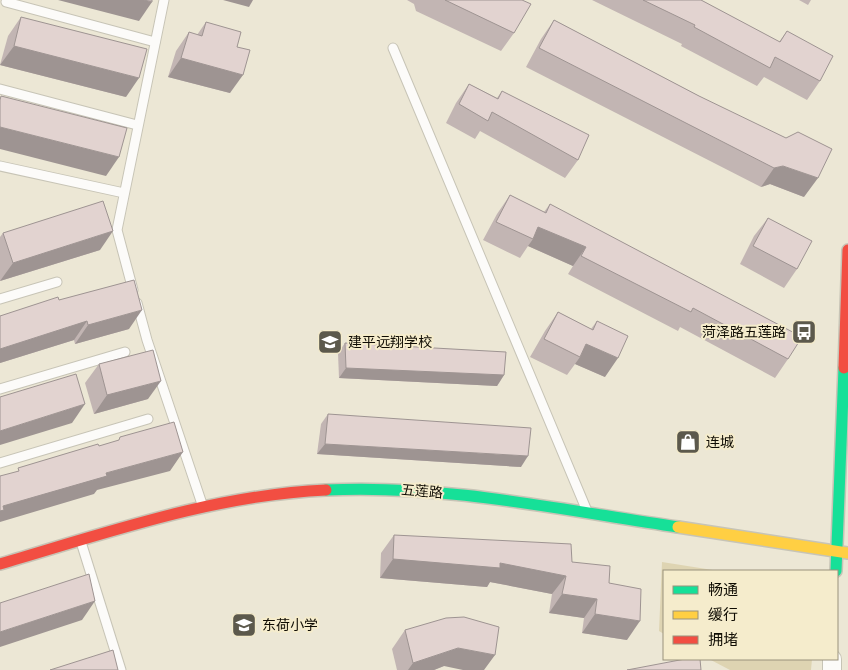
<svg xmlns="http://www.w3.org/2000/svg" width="848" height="670" viewBox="0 0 848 670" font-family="Montserrat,'Noto Sans SC',sans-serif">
	<rect width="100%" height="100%" fill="#ece7d5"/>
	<g fill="#ded4b2">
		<polygon points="662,562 719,571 664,571 664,634 659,631"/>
		<polygon points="709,659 812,659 811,670 730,670"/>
	</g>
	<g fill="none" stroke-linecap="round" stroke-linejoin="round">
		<defs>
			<g id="lane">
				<polyline points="6,2 155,42"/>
				<polyline points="393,48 587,511"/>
				<polyline points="0,89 137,125"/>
				<polyline points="0,166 124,193"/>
				<polyline points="133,290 117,230 164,0"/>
				<polyline points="0,299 57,282"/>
				<polyline points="137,303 147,340 203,507"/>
				<polyline points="0,389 125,352"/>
				<polyline points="0,463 148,419"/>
				<polyline points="81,542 121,670"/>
			</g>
			<polyline id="street" points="832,670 832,659"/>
			<g id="fast">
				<path d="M326 490C444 484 562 510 678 527"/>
				<polyline points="836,571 844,368"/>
			</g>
			<polyline id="slow" points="678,527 848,553"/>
			<g id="jam">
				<polyline points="844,368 848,250"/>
				<path d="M0 564C106 533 214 495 326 490"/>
			</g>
		</defs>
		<use href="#lane" stroke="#c7c4b6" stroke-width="11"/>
		<use href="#street" stroke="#c7c4b6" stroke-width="20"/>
		<use href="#fast" stroke="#c7c4b6" stroke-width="14"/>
		<use href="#slow" stroke="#c7c4b6" stroke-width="14"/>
		<use href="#jam" stroke="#c7c4b6" stroke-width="14"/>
		<use href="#lane" stroke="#fcfbf9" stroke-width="9"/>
		<use href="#street" stroke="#fcfbf9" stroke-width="18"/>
		<use href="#fast" stroke="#16e098" stroke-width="11"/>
		<use href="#slow" stroke="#ffcf43" stroke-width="11"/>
		<use href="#jam" stroke="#f24e42" stroke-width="11"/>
	</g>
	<g fill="#c2b5b3">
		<polygon points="407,0 522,0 514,33 501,51 416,11 414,4"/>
		<polygon points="592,0 701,0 779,42 787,31 820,81 807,100 764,77 757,86 681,46 682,44"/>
		<polygon points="799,0 811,0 808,5"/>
		<polygon points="21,17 126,97 0,65 8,36"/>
		<polygon points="554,20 699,96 804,197 770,184 761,187 526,67 541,39"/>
		<polygon points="206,22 237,47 230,93 168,77 176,51 189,32 197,35"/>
		<polygon points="469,84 497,98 502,91 578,160 565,178 480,131 475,139 446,123 456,103"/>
		<polygon points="510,195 544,212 550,204 788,359 775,378 680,327 678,331 568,274 573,266 528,246 520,258 483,240 497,214"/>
		<polygon points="768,218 797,269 784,288 740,264 754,236"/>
		<polygon points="3,233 100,250 0,281 0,237"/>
		<polygon points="59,300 129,329 75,344 74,340 0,363 0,316"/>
		<polygon points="558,312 591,329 597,321 605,377 575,364 567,375 530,357 545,331"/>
		<polygon points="345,343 504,375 497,386 339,378 338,353"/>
		<polygon points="99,364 148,399 94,414 85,383"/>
		<polygon points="328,414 521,467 317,454 321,424"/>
		<polygon points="394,535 572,562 609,583 627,640 582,633 584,618 549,613 552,594 490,582 487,587 380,578 381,553"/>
		<polygon points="405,630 444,666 434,670 397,670 392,649"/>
	</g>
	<g fill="#9e9492">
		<polygon points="58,0 144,0 152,2 139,21"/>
		<polygon points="223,0 253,0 249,7"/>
		<polygon points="14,46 139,78 126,97 0,65"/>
		<polygon points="181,58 243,75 230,93 168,77"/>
		<polygon points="0,127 119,157 106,176 0,149"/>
		<polygon points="783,166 818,178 804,197 770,184 761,187 774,168"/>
		<polygon points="538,227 586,247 573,266 528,246 533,239"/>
		<polygon points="113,231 100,250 0,281 13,263"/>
		<polygon points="142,310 129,329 75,344 88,325"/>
		<polygon points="87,321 74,340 0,363 0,349"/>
		<polygon points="586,344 618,358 605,377 575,364 580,357"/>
		<polygon points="346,368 504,375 497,386 339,378"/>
		<polygon points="161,381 148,399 94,414 107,395"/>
		<polygon points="85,404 72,423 0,445 0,431"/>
		<polygon points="325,444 528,456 521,467 317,454"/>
		<polygon points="183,452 170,471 97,490 94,494 0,522 0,511 3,506 106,473"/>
		<polygon points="393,559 500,563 566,576 552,594 490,582 487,587 380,578"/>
		<polygon points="562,594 597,599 584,618 549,613"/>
		<polygon points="95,601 82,620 0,647 0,632"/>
		<polygon points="595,614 640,621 627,640 582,633"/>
		<polygon points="458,648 495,655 484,670 463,670 444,666 434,670 408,670 413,663"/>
	</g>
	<g fill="#e2d3d0" stroke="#9e9492">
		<polygon points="144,0 152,0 152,2"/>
		<polygon points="445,0 522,0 531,4 514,33"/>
		<polygon points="643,0 701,0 780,42 787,31 833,56 820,81 775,57 770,68 694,27 695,25"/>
		<polygon points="21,17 147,49 139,78 14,46"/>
		<polygon points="554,20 699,96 786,138 798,132 832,149 818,178 783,166 774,168 539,48"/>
		<polygon points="206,22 241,32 237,47 250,50 243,75 181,58 189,32 202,36"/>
		<polygon points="469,84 498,99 502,91 589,135 578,160 492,112 488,121 459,104"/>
		<polygon points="1,96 127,128 119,157 0,127 0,100"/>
		<polygon points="510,195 546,213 550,204 802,337 788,359 693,308 691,312 581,256 586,247 538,227 533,239 496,222"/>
		<polygon points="103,201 113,231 13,263 3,233"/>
		<polygon points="768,218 812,241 797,269 753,246"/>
		<polygon points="134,280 142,310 88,325 87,321 0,349 0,316 58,297 59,300"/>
		<polygon points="558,312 593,330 597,321 628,336 618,358 586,344 580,357 544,339"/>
		<polygon points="345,343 506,352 504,375 346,368"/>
		<polygon points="153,350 161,381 107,395 99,364"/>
		<polygon points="76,374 85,404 0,431 0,397"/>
		<polygon points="328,414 531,428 528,456 325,444"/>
		<polygon points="174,422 183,452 106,473 107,476 3,506 4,510 0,511 0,476 19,471 18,468 98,444 99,446 119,440 120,437"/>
		<polygon points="394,535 571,544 572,562 610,566 609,583 641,589 640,621 595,614 597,599 562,594 566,576 500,563 500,568 393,559"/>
		<polygon points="89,574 95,601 0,632 0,603"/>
		<polygon points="464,617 499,627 495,655 458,648 413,663 405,630 446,618"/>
		<polygon points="113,650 118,670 50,670"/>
		<polygon points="685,659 700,659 701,670 627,670"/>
	</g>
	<defs>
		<symbol id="bus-square" viewBox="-11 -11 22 22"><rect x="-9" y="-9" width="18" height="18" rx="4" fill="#5c594c" stroke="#f5eccc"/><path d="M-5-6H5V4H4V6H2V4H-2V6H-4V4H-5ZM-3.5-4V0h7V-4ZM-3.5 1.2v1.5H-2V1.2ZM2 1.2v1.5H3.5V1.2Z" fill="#fff"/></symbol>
		<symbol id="school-square" viewBox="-11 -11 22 22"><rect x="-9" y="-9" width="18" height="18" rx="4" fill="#5c594c" stroke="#f5eccc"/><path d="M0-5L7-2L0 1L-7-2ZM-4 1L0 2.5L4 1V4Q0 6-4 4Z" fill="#fff"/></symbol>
		<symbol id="shop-square" viewBox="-11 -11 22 22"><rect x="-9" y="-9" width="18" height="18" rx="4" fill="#5c594c" stroke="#f5eccc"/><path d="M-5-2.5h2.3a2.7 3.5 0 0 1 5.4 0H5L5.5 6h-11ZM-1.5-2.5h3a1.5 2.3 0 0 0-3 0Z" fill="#fff"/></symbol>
	</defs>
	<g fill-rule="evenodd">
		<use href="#bus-square" x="790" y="318" width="28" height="28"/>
		<use href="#school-square" x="316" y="328" width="28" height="28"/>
		<use href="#shop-square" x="674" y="428" width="28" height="28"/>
		<use href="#school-square" x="230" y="611" width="28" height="28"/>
	</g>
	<g text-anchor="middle" stroke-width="4" stroke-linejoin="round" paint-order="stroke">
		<g font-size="14" fill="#0f0c03" stroke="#f5eccc" text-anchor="start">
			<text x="786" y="337" text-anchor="end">菏泽路五莲路</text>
			<text x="348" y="347">建平远翔学校</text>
			<text x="706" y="447">连城</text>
			<text x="262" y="630">东荷小学</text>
		</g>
		<g font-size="14" fill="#0f0c03" stroke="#f5eccc">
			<text transform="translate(422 491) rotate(5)" y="5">五莲路</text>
		</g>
	</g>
	<rect x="663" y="570" width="175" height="90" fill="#f5eccc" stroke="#99927c"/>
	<rect x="673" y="586" width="25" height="8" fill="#16e098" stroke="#99927c"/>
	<text x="708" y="595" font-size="15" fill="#0f0c03">畅通</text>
	<rect x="673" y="611" width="25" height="8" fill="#ffcf43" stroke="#99927c"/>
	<text x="708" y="620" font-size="15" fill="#0f0c03">缓行</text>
	<rect x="673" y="636" width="25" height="8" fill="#f24e42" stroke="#99927c"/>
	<text x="708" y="645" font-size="15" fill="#0f0c03">拥堵</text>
</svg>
